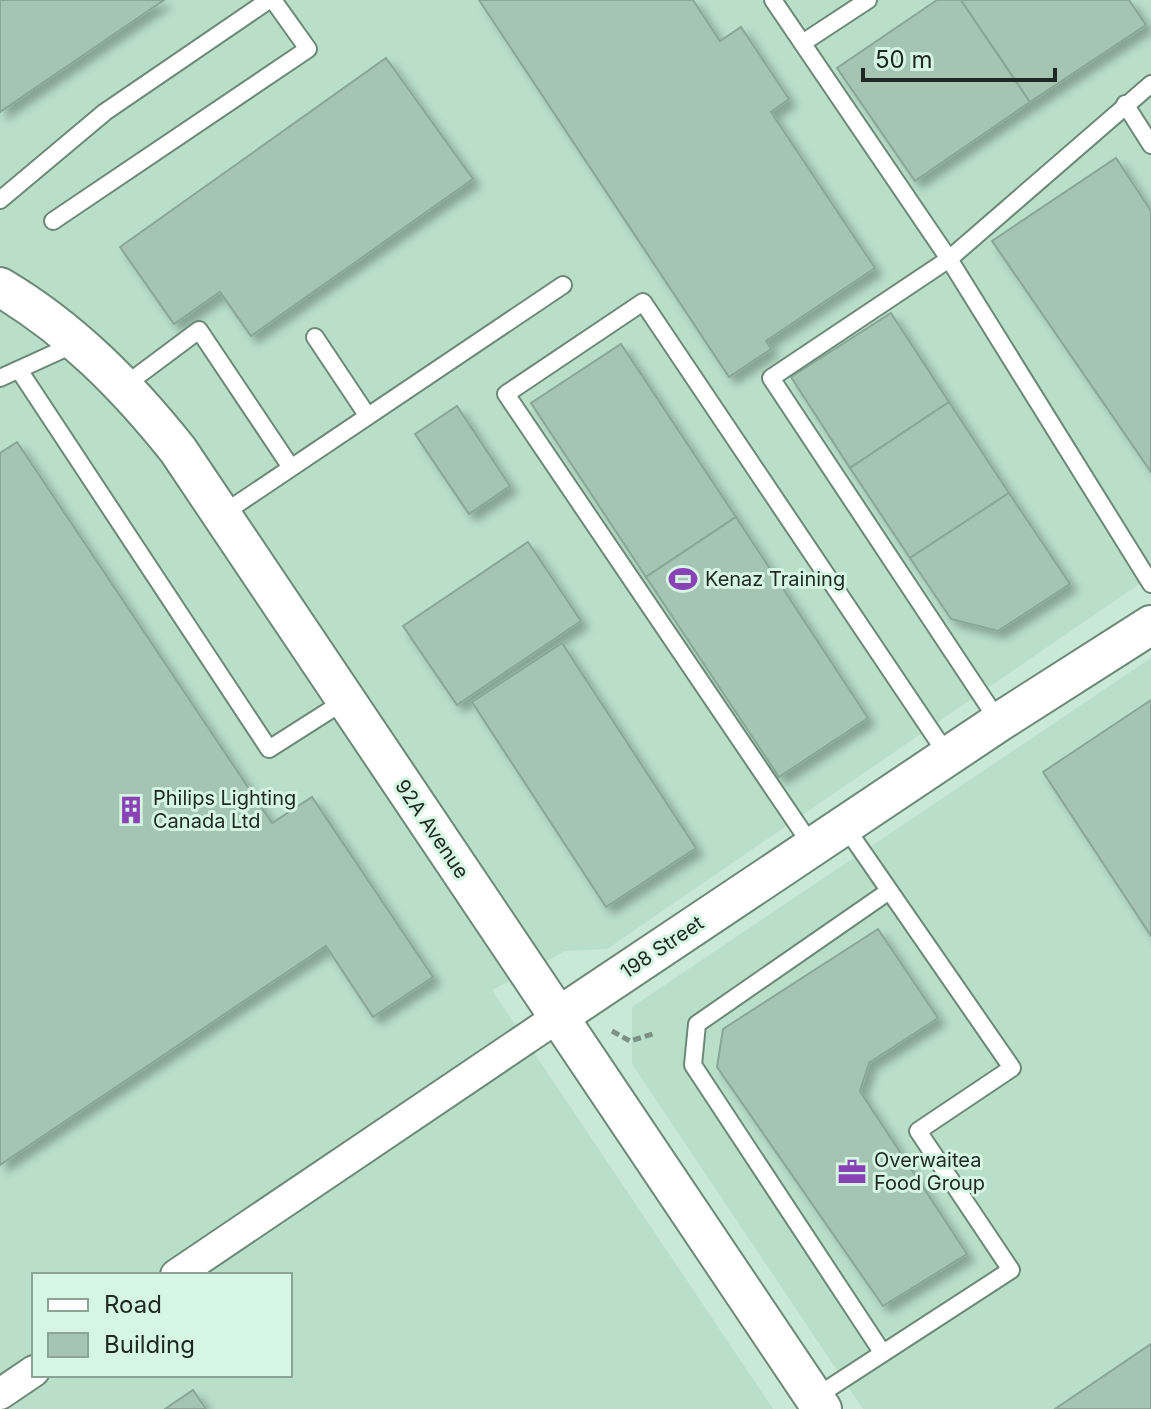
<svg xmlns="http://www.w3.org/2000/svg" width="1151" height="1409" viewBox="0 0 1151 1409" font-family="Inter,sans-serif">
	<defs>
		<filter id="shadow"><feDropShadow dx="7" dy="7" stdDeviation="4" flood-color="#0004"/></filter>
	</defs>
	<rect width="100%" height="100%" fill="#c9e8d6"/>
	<g fill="#b9dfc9" fill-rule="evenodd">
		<path d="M0 0H1151V576L607 949 565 951 492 990 773 1409H0ZM34 1275H290V1375H34Z"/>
		<polygon points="1151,658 1151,1409 863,1409 632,1064 632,1007"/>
	</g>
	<g fill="#a5c4b2" stroke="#89a796" stroke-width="2" filter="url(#shadow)">
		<polygon points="0,0 164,0 0,112"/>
		<polygon points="479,0 693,0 720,41 741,27 789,99 771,112 875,268 766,341 771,349 729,377"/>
		<polygon points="937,0 961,0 1030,102 915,181 837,68"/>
		<polygon points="961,0 1129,0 1146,25 1030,102"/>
		<polygon points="386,58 473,179 251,336 220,292 174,324 120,247"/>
		<polygon points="1116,158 1151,211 1151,472 992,241"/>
		<polygon points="891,313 949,402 850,468 791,377"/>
		<polygon points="621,344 736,517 646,577 531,403"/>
		<polygon points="949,402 1009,493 910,558 850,468"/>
		<polygon points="457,406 510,486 469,514 415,434"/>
		<polygon points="17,442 272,823 312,797 433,977 373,1017 326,946 0,1165 0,453"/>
		<polygon points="1009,493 1070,584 998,631 951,619 910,558"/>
		<polygon points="736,517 868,718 779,777 646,577"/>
		<polygon points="528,542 581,621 457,705 403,626"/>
		<polygon points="562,643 696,848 606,907 472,702"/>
		<polygon points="1151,700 1151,936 1043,772"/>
		<polygon points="878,929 938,1018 869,1063 860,1091 967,1254 883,1306 717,1067 723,1029"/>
		<polygon points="1151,1344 1151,1409 1055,1409"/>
		<polygon points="193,1390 206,1409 165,1409"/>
	</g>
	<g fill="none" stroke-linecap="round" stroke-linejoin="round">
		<defs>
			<g id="service">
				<polyline points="773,0 949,259 1151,584"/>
				<polyline points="804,42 868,0"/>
				<polyline points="1125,104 1151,145"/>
				<polyline points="0,200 105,112 269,0"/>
				<polyline points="53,221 308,49 273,0"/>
				<polyline points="315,337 367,415"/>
				<polyline points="19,370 269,749 346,700"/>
				<polyline points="0,378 77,343"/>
				<polyline points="124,386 199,330 290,466"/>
				<polyline points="221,515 563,285"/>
				<polyline points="999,722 771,378 949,259 1151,84"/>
				<polyline points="812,846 506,394 643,302 948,756"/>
				<polyline points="882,1352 693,1065 697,1024 889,891"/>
				<polyline points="814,1398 1011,1270 918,1131 1012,1068 844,825"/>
			</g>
			<g id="minor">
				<polyline points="176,1275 558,1017"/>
				<polyline points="0,1394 34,1371"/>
			</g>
			<g id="tertiary">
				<path d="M0 287C71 329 127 386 178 450L822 1409"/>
				<polyline points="558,1017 999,722 1151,625"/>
			</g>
		</defs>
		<use href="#service" stroke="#6c8978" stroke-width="20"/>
		<use href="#minor" stroke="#6c8978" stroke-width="34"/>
		<use href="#tertiary" stroke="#6c8978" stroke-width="42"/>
		<polyline stroke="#7a9184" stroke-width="5" stroke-dasharray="8 4" stroke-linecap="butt" points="612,1031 630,1041 656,1033"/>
		<use href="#service" stroke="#fff" stroke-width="16"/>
		<use href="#minor" stroke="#fff" stroke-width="30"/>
		<use href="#tertiary" stroke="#fff" stroke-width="38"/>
	</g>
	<defs>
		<symbol id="stadium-bare" viewBox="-9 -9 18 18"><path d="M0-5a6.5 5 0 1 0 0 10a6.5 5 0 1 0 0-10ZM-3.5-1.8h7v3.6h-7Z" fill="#8842b6" stroke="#d6f6e3" stroke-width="2.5" paint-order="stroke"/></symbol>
		<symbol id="building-bare" viewBox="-9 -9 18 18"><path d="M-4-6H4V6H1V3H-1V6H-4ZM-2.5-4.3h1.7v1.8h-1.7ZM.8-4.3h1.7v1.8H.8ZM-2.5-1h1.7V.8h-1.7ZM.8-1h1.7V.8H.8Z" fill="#8842b6" stroke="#d6f6e3" stroke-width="2.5" paint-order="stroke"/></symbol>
		<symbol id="office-bare" viewBox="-9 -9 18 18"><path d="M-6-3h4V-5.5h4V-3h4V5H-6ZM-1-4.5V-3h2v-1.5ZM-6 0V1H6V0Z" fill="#8842b6" stroke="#d6f6e3" stroke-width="2.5" paint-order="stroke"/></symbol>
	</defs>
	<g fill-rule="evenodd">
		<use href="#stadium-bare" x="663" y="559" width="40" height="40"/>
		<use href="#building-bare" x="111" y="790" width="40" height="40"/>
		<use href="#office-bare" x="832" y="1152" width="40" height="40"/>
	</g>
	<g text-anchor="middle" stroke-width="6" stroke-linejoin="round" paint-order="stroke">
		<g font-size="20" fill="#1d2922" stroke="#d6f6e3" text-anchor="start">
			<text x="705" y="586">Kenaz Training</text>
			<text x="153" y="805">Philips Lighting<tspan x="153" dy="23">Canada Ltd</tspan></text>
			<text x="874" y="1167">Overwaitea<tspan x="874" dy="23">Food Group</tspan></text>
		</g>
		<g font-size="20" fill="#1d2922" stroke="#d6f6e3">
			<text transform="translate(432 829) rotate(56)" y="7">92A Avenue</text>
			<text transform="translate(662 947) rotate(-34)" y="7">198 Street</text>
		</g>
	</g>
	<rect x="32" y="1273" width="260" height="104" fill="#d6f6e3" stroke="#8ca496" stroke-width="2"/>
	<rect x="48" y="1299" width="40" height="12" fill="#ffffff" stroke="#8ca496" stroke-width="2"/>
	<text x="104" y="1313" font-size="24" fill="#1d2922">Road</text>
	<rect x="48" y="1333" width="40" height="24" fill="#a5c4b2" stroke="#8ca496" stroke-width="2"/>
	<text x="104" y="1353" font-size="24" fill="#1d2922">Building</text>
	<path d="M863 68v12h192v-12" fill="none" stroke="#1d2922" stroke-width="4"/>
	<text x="875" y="68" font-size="24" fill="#1d2922" stroke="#d6f6e3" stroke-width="6" paint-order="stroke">50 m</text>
</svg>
